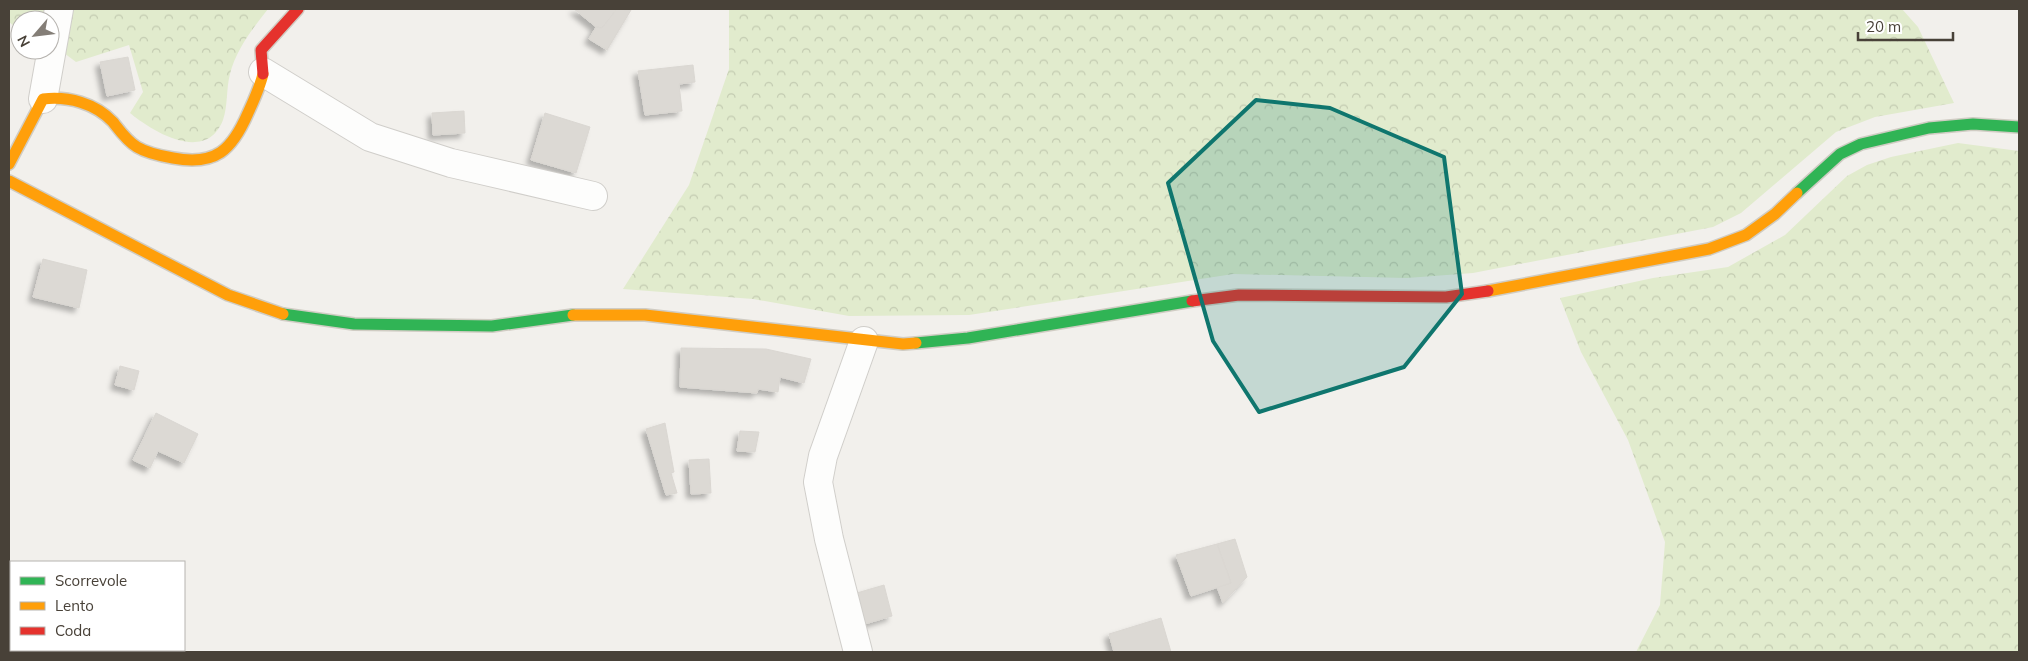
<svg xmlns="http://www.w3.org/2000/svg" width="2028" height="661" viewBox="0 0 2028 661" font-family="Mulish,sans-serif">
	<defs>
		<pattern id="forest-crowns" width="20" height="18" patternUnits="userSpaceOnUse" patternTransform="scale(1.25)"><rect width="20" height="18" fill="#e1ebcd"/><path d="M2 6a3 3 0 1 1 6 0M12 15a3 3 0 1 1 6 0" fill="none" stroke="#c3cbb1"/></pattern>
		<filter id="shadow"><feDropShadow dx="-4.5" dy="4.5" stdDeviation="2.5" flood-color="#0004"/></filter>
	</defs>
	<rect width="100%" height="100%" fill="#f2f0ec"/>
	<g fill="url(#forest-crowns)">
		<path d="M9 9H268C253 28 236 50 230 74 226 89 228 106 223 120 206 164 153 132 130 113L143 92 129 45 76 62 60 50 50 20H20V31L9 22Z"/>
		<polygon points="729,9 1902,9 1918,27 1954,103 1875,117 1836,132 1741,213 1713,227 1473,273 1407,278 1233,274 969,315 849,316 753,299 623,289 689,185 729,69"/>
		<polygon points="1958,143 2019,151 2019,652 1636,652 1660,605 1665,542 1628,440 1581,352 1560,298 1653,278 1728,267 1785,235 1847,176 1867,165 1891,157"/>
	</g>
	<g fill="#dcd9d4" stroke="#dad7d2" filter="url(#shadow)">
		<polygon points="574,9 617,9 602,28 596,27"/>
		<polygon points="617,9 631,10 607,50 589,39 596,27 602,28"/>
		<polygon points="128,57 135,90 107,96 100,62"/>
		<polygon points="693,65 695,82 679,84 682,111 645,115 638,71"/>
		<polygon points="464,111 465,133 433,135 432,113"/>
		<polygon points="545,113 590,127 576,173 531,160"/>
		<polygon points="43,259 87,270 79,308 33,297"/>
		<polygon points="681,348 766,349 811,359 804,383 780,377 778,392 758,389 757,393 680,387"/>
		<polygon points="120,366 139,371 134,390 115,385"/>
		<polygon points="156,413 198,434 184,463 158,451 150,468 133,460"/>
		<polygon points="665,423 674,472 671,473 677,493 666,495 646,429"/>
		<polygon points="740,431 759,432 755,452 737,451"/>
		<polygon points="709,459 711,493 691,494 689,460"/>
		<polygon points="1235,539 1247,577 1223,603 1217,587 1231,583 1217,544"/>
		<polygon points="1217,544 1231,583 1191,596 1176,555"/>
		<polygon points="884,585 892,616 858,626 850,595"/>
		<polygon points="1161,618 1171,652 1114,652 1109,634"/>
	</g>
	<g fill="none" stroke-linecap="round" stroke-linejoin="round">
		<defs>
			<g id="street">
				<polyline points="263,72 370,137 451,163 593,196"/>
				<polyline points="43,99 59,9"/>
				<polyline points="858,652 829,539 818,482 823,456 864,341"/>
			</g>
			<g id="fast">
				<polyline points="1797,193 1840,154 1861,144 1929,128 1973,124 2019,127"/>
				<polyline points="283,314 354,324 492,326 573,315"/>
				<polyline points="916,343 968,338 1192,301"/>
			</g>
			<g id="slow">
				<path d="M9 164 43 99C68 96 95 103 113 122 120 131 127 141 137 147 147 153 161 156 173 158 216 166 232 150 248 113 254 100 260 87 263 74"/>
				<polyline points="9,181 228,295 283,314"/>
				<polyline points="1488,291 1709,249 1746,235 1775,214 1797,193"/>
				<polyline points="573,315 645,315 903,344 916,343"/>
			</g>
			<g id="jam">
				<polyline points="263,74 261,50 298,9"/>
				<polyline points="1192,301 1239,295 1446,297 1488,291"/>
			</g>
		</defs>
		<use href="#street" stroke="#d0ceca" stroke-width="30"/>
		<use href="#fast" stroke="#d0ccc3" stroke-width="14"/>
		<use href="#slow" stroke="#d0ccc3" stroke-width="14"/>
		<use href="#jam" stroke="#d0ccc3" stroke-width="14"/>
		<use href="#street" stroke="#fdfdfc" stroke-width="28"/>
		<use href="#fast" stroke="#30b455" stroke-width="11"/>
		<use href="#slow" stroke="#ff9f0a" stroke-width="11"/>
		<use href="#jam" stroke="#e5322d" stroke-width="11"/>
	</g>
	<path fill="#0f766e" fill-opacity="0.2" stroke="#0f766e" stroke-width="4" stroke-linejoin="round" d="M1256 100 1330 108 1444 157 1462 294 1404 367 1259 412 1213 341 1168 183Z"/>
	<rect width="2028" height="661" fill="none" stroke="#484138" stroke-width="20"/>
	<rect x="10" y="561" width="175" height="90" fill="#ffffff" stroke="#b6b3af"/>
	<rect x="20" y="577" width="25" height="8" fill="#30b455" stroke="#b6b3af"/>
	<text x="55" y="586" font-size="15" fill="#484138">Scorrevole</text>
	<rect x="20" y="602" width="25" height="8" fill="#ff9f0a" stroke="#b6b3af"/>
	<text x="55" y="611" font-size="15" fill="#484138">Lento</text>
	<rect x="20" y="627" width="25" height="8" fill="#e5322d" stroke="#b6b3af"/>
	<text x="55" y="636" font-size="15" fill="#484138">Coda</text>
	<g transform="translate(35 35) rotate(242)"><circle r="24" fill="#ffffff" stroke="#b6b3af"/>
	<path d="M0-4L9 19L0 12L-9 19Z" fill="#847e77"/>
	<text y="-8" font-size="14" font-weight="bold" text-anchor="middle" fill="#484138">N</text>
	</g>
	<path d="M1858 32v8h95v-8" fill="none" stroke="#484138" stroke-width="2.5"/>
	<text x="1866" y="32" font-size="15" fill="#484138" stroke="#ffffff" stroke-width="4" paint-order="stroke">20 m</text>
</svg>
